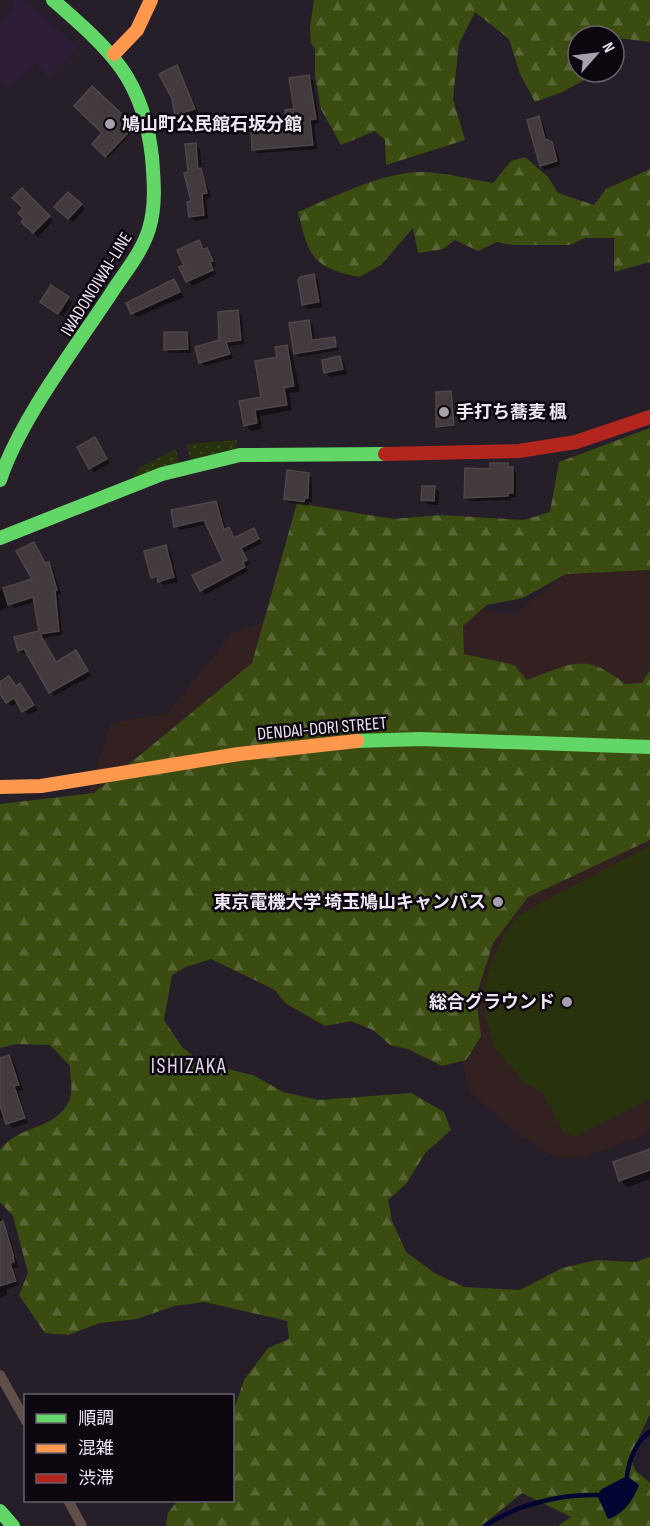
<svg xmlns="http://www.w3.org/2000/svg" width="650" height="1526" viewBox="0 0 650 1526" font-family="'Sofia Sans Condensed','Noto Sans JP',sans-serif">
	<defs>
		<pattern id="green-dots" width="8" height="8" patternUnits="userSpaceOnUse" patternTransform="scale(1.5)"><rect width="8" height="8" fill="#28330e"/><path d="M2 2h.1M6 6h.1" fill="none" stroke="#3d4726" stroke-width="1.8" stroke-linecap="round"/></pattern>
		<pattern id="forest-firs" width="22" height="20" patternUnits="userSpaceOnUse" patternTransform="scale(1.5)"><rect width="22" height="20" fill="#3b4c11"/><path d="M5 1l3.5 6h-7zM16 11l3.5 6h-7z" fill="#586634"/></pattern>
	</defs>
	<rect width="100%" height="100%" fill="#261e29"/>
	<polygon fill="#2e1d36" points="13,0 24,0 79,48 50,78 35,64 9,90 0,81 0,24 12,8"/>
	<polygon fill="#322120" points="650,570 650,1133 583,1157 557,1158 540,1148 515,1132 469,1091 441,969 87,796 111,723 168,713 233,632 346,598 514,614 566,574"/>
	<g fill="url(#green-dots)">
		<polygon points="237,440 236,452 190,460 187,444"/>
		<polygon points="176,449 179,463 131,479 140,467"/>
	</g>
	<g fill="url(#forest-firs)">
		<polygon points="314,0 650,0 650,42 618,38 614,46 614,36 578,36 578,72 599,72 562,92 535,102 520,74 509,39 475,12 459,44 453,99 465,140 386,165 385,140 375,131 341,145 321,109 315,76 315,49 311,43 310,27"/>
		<path d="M525 157 548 177 558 193 594 205 606 189 650 169V262L614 272V238H585L570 245H513L497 242 478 251 455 240 443 249 418 253 413 228 381 265 359 277C312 267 309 257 298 212 333 197 385 171 423 172 446 173 470 179 493 183L511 161Z"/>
		<path d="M650 428V570L566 574 523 598 487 605 463 626 464 654 514 665 527 680C572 664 584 651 625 684L642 683 650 670V840L528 897 493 943 476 996 481 1036 466 1060 442 1066 408 1049 390 1045 373 1030 351 1021 325 1026 285 1003 275 990 211 959 186 967 172 975 164 1020 182 1047 201 1062 255 1076 283 1092 319 1100 411 1093 444 1112 451 1130 426 1152 406 1184 388 1200 392 1221 406 1252 436 1274 465 1287 520 1290 562 1268 597 1260 635 1262 650 1257V1414L630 1456 635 1470 650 1483V1526H558L571 1517 522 1493 481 1526H166L168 1513 177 1501 232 1500 233 1412 244 1380 268 1348 289 1339 287 1321 205 1302 174 1306 137 1319 100 1323 68 1335 45 1333 19 1295 28 1273 13 1216 0 1202V1150C18 1124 57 1131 70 1099 73 1090 70 1075 70 1066L50 1045 16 1044 0 1048V804L94 793 252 663 297 503 393 519 442 515 524 520 550 512 559 462Z"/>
	</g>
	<polygon fill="#28330e" points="650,845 650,1099 576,1136 564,1133 543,1093 525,1084 494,1046 485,1014 484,989 491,964 503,936 519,915"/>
	<path fill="#030532" d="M627 1476 639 1485C633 1500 624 1514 608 1519L597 1495 602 1489Z"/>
	<g fill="#0007">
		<polygon points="176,67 199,113 181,119 177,114 161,75"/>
		<polygon points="308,77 313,81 319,123 314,124 317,149 258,153 254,149 289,126"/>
		<polygon points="93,88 124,118 120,122 132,132 108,158 94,144 104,133"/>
		<polygon points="539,118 543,123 548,142 556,149 561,165 545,170 541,166"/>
		<polygon points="195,144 200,149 202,171 211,197 206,199 208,219 195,221 190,217 193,203 189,173"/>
		<polygon points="22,190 53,221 38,237 24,222 27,219"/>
		<polygon points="68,194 85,209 73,222 56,207"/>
		<polygon points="198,241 211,254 216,265 213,267 216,274 192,286 181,268 186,266"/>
		<polygon points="313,276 318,280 322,307 308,309 304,305"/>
		<polygon points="174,281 184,297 137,317 132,313"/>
		<polygon points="68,298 72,303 63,317 46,306"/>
		<polygon points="237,312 242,316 244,344 229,346 233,358 205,366 201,362 220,341"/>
		<polygon points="309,322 313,326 315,341 334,339 339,350 299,357 295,353"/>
		<polygon points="187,333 190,337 191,353 169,353 166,349"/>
		<polygon points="286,346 292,352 300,392 289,393 292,410 260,416 262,429 251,431 245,425 241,402 263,399 278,358"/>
		<polygon points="340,358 344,362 347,374 330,377 326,372"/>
		<polygon points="451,392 455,427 439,428 438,426"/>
		<polygon points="95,439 110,463 94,472 90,468"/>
		<polygon points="507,464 516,472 516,497 511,497 511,500 470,501 466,497 491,470"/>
		<polygon points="308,474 312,479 312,502 309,502 308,506 290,503 285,499"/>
		<polygon points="434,488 439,492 438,505 427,504 423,500"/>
		<polygon points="216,503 220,507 226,530 229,529 236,539 254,530 262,543 244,552 250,564 246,566 248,571 205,595 194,575 225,562 208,524 180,530 176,526"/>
		<polygon points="33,544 47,564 53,568 61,594 58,594 62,635 43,638 57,663 76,652 91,676 54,696 28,653 24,654 19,650 16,638 39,630 35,602 14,608 11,605 0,611 0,590 34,580"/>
		<polygon points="166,547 170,551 178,582 164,585 153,577"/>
		<polygon points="9,678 17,687 24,689 38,710 28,715 18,702 12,706 7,702 0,691 0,684"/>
		<polygon points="9,1057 14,1062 23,1090 18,1091 28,1123 12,1128 5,1116 0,1118 0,1060"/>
		<polygon points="650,1151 650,1179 627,1187 620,1180"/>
		<polygon points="0,1217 11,1240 18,1267 13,1268 19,1285 6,1290 7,1295 0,1297"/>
	</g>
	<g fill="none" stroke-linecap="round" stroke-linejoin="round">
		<g stroke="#030532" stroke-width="4.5">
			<path d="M627 1476C629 1460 636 1441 650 1432"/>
			<path d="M485 1526C516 1505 559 1494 597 1495"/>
		</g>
	</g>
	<g fill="#423a3c" stroke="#4e4648" stroke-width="1.5">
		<polygon points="177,65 195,109 175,115 172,99 159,74"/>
		<polygon points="309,75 316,119 310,120 313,145 252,150 251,127 287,125 285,110 294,109 289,78"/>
		<polygon points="92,86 123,115 120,119 131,130 105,157 92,144 102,133 74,106"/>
		<polygon points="539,116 545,139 552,142 557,161 540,166 527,120"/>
		<polygon points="196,143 198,169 201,168 207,193 202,194 204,215 189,217 187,202 191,201 184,173 188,172 185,144"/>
		<polygon points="22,188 50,216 33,233 21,222 24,219 18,213 23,208 12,198"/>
		<polygon points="68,192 82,204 68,219 54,207"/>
		<polygon points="199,240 203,249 207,248 213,261 210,262 213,270 186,282 179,267 184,265 177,250"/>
		<polygon points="314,274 319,302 302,305 298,280 300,277"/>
		<polygon points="174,279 180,292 131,314 126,303"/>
		<polygon points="51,285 69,297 58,314 40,302"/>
		<polygon points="238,310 241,340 226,342 230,354 199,363 195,347 219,340 218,312"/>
		<polygon points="309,320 312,340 335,337 336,347 294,354 289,323"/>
		<polygon points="164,332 187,332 188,349 164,350"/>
		<polygon points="287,345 294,386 284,388 287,405 255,410 257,423 244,426 239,401 261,397 255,361 277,357 275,347"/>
		<polygon points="340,356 343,369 324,373 322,360"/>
		<polygon points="451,391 454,425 436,427 436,392"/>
		<polygon points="95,437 107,459 89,469 77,447"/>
		<polygon points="490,463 508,463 508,467 513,467 513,493 508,493 508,496 464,498 465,468 490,469"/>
		<polygon points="287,470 309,473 308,498 305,498 304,502 284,499"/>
		<polygon points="422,486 435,486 434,501 421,500"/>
		<polygon points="216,501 224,530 229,527 234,538 254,528 259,539 241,548 247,560 243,562 245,567 200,591 192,575 223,561 204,520 174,527 171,510"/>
		<polygon points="34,542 45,563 49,562 57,590 55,590 59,631 40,634 56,662 76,650 88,671 49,693 24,649 18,651 14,637 39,631 33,597 8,605 3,588 32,579 16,551"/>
		<polygon points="166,545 174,577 158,582 157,576 151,578 144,551"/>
		<polygon points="9,676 16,686 20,683 34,705 22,712 14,698 6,703 0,694 0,682"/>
		<polygon points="9,1055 19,1085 14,1086 25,1118 6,1124 0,1106 0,1058"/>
		<polygon points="650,1149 650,1170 619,1181 613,1162"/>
		<polygon points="3,1221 13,1254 14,1262 10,1263 16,1281 0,1286 0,1222"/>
	</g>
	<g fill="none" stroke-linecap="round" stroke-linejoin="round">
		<g stroke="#5e5049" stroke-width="10">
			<polyline points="0,1375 26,1421"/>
			<polyline points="68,1500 82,1526"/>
		</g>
		<g stroke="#63d668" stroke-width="14">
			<path d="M0 480C20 419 76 347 112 292 125 272 142 252 149 229 156 206 154 181 152 157 143 77 110 50 53 0"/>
			<polyline points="0,538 162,474 240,455 385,454"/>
			<polyline points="357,741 420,739 650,747"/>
			<polyline points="0,1511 13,1526"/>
		</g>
		<g stroke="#ff974d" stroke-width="14">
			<polyline points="114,54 137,30 151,0"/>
			<polyline points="0,787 41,786 239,754 357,741"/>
		</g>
		<polyline stroke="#b3261e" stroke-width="14" points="385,454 519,451 576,442 650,417"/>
	</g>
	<g fill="#a9a0ad" stroke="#0d0710" stroke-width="2">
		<circle cx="110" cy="124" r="6"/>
		<circle cx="444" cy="412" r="6"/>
		<circle cx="498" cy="902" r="6"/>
		<circle cx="567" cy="1002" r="6"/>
	</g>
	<g text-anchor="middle" stroke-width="5" stroke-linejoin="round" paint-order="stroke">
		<g font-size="18" font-weight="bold" fill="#f0e6f4" stroke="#0d0710" text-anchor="start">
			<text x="122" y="130">鳩山町公民館石坂分館</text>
			<text x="456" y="418">手打ち蕎麦 楓</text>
			<text x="486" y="908" text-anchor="end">東京電機大学 埼玉鳩山キャンパス</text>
			<text x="555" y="1008" text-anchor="end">総合グラウンド</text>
		</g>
		<g font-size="18" fill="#f0e6f4" stroke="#0d0710">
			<text transform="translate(96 284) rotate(-58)" y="6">IWADONOIWAI-LINE</text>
			<text transform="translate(322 728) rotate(-5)" y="6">DENDAI-DORI STREET</text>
		</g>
		<g font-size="21" letter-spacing="1.5" fill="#e8d5f1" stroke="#0d0710">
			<text x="189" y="1073">ISHIZAKA</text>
		</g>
	</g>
	<rect x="24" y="1394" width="210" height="108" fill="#0d0710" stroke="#68606b" stroke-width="1.5"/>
	<rect x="36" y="1414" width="30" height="9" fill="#63d668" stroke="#68606b" stroke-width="1.5"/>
	<text x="78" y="1424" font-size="18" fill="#f0e6f4">順調</text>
	<rect x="36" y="1444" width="30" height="9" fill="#ff974d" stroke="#68606b" stroke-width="1.5"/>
	<text x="78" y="1454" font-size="18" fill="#f0e6f4">混雑</text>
	<rect x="36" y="1474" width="30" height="9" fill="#b3261e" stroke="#68606b" stroke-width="1.5"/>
	<text x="78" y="1484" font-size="18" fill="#f0e6f4">渋滞</text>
	<g transform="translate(596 54) rotate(62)"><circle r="28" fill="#0d0710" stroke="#68606b" stroke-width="1.5"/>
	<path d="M0-4.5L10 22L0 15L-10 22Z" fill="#a9a0ad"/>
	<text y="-9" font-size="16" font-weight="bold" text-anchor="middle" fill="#f0e6f4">N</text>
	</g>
</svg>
